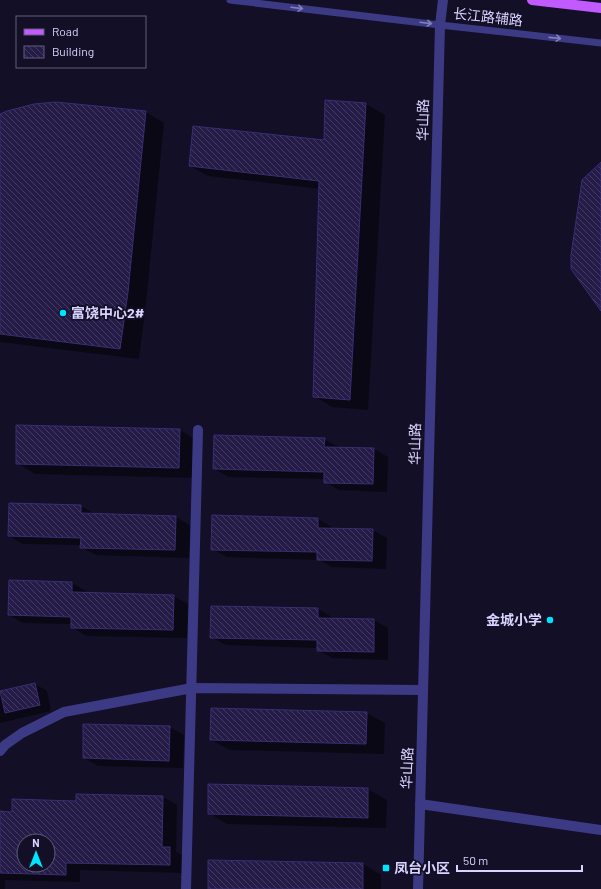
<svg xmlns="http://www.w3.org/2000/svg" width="601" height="889" viewBox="0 0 601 889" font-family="Barlow,'Noto Sans SC',sans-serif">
	<defs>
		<pattern id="building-back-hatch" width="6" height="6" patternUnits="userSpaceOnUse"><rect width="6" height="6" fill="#241b47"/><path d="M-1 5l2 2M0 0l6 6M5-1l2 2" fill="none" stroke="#433b63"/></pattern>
	</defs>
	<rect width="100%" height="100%" fill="#130f26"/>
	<g fill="#0007" fill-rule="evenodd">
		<polygon points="326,101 366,104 385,115 368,410 332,407 314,396 320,189 208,176 190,166 325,141"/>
		<polygon points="146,112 164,123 146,303 139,359 0,342 0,115"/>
		<polygon points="180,430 198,441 197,478 35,474 17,463"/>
		<polygon points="324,439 339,447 374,449 388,457 387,492 339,490 325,482 325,479 229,477 214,469"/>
		<polygon points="10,504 81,506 95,514 176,517 190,525 189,558 96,555 81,547 81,545 23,544 9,536"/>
		<polygon points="213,516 318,519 332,527 332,529 372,530 387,538 386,569 332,567 319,560 227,557 212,549"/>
		<polygon points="72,583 86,591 86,593 173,596 188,604 187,638 86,636 72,627 72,624 23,623 9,615"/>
		<polygon points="212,607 318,609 332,617 332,619 374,620 388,628 388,660 332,658 318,650 318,648 226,645 211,637"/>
		<polygon points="35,684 47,691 51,711 0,723 0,692"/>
		<polygon points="367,713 385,723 384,754 230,750 211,740"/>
		<polygon points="169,727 184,735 183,768 98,766 84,758"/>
		<polygon points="209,785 368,789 387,800 386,828 227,824 209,813"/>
		<path d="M163 797 177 805 176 852 184 856 183 873 80 870V882L5 880V889H0V812L13 813 77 802ZM24 841H48V865H24Z"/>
		<polygon points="363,864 381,875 381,889 209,889"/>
	</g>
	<g fill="url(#building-back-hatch)" stroke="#3b2d73" fill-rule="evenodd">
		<polygon points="325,100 366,103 350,400 313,397 319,181 189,166 193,126 324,140"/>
		<polygon points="56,102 146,111 128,292 120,349 0,334 0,114 7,111 34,104"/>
		<polygon points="601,162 601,311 571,269 571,255 582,180"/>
		<polygon points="16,425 180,429 179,468 16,464"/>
		<polygon points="214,435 325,438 324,447 374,448 373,484 324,483 324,472 213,469"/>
		<polygon points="9,503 81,505 81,513 176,516 175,550 80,548 81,538 8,536"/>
		<polygon points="212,515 318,518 318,528 373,529 372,561 317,560 317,552 211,550"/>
		<polygon points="9,580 72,582 72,592 174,595 173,630 71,628 71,617 8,615"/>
		<polygon points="211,606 318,608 318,618 374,619 374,652 317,651 317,640 210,638"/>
		<polygon points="35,683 40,705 5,713 0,691"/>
		<polygon points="211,708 367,712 366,744 210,740"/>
		<polygon points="83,724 170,726 169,761 83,758"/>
		<polygon points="208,784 368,788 368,818 208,814"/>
		<path d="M76 794 163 796 162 847H170V865L66 863V875L0 873V811L12 812V799L76 801ZM24 841H48V865H24Z"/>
		<polygon points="208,860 363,863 363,889 208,889"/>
	</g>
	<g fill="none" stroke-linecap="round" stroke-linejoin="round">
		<polyline stroke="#3d3a85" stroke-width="7" points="230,0 440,25 601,43"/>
		<g stroke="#3d3a85" stroke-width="10">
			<polyline points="0,751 5,745 22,733 64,712 192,688 423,690"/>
			<polyline points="420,804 601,830"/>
			<polyline points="186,889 198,430"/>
		</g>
		<polyline stroke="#3d3a85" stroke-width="10" points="418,889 440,25 443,0"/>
		<polyline stroke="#c25bff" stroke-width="10" points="532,0 601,8"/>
	</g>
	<defs><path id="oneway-shaft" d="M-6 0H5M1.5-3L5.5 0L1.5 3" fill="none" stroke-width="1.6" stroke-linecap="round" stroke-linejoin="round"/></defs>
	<g stroke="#837fbc">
		<use href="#oneway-shaft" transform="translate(297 8) rotate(7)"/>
		<use href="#oneway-shaft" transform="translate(426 23) rotate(7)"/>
		<use href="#oneway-shaft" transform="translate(555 38) rotate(6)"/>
	</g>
	<g fill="#00e5ff" stroke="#130f26" stroke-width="1.5">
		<circle cx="63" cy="313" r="4"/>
		<circle cx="550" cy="620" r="4"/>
		<rect x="382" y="864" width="8" height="8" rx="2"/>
	</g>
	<g text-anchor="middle" stroke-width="3.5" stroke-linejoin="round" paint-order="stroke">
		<g font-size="14" fill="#d9d4ff" stroke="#130f26">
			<text transform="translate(488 17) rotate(6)" y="5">长江路辅路</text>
			<text transform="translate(423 120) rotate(-89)" y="5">华山路</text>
			<text transform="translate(415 444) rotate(-89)" y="5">华山路</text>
			<text transform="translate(407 768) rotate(-88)" y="5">华山路</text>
		</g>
		<g font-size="14" font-weight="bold" fill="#d9d4ff" stroke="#130f26" text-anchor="start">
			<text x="71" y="318">富饶中心2#</text>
			<text x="542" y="625" text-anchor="end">金城小学</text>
			<text x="394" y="873">凤台小区</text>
		</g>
	</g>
	<rect x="16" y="16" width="130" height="52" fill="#130f26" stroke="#625e7d"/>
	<rect x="24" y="29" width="20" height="6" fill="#c25bff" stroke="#625e7d"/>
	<text x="52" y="36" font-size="12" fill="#d9d4ff">Road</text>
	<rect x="24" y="46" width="20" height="12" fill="url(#building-back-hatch)" stroke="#625e7d"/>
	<text x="52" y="56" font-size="12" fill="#d9d4ff">Building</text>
	<g transform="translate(36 853)"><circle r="19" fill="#130f26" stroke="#625e7d"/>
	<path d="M0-3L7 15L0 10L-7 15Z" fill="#00e5ff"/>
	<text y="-6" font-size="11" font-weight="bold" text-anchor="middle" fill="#d9d4ff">N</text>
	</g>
	<path d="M457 865v6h125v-6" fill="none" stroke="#d9d4ff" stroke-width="2"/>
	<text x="463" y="865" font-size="12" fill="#d9d4ff" stroke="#130f26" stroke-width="3" paint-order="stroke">50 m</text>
</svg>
